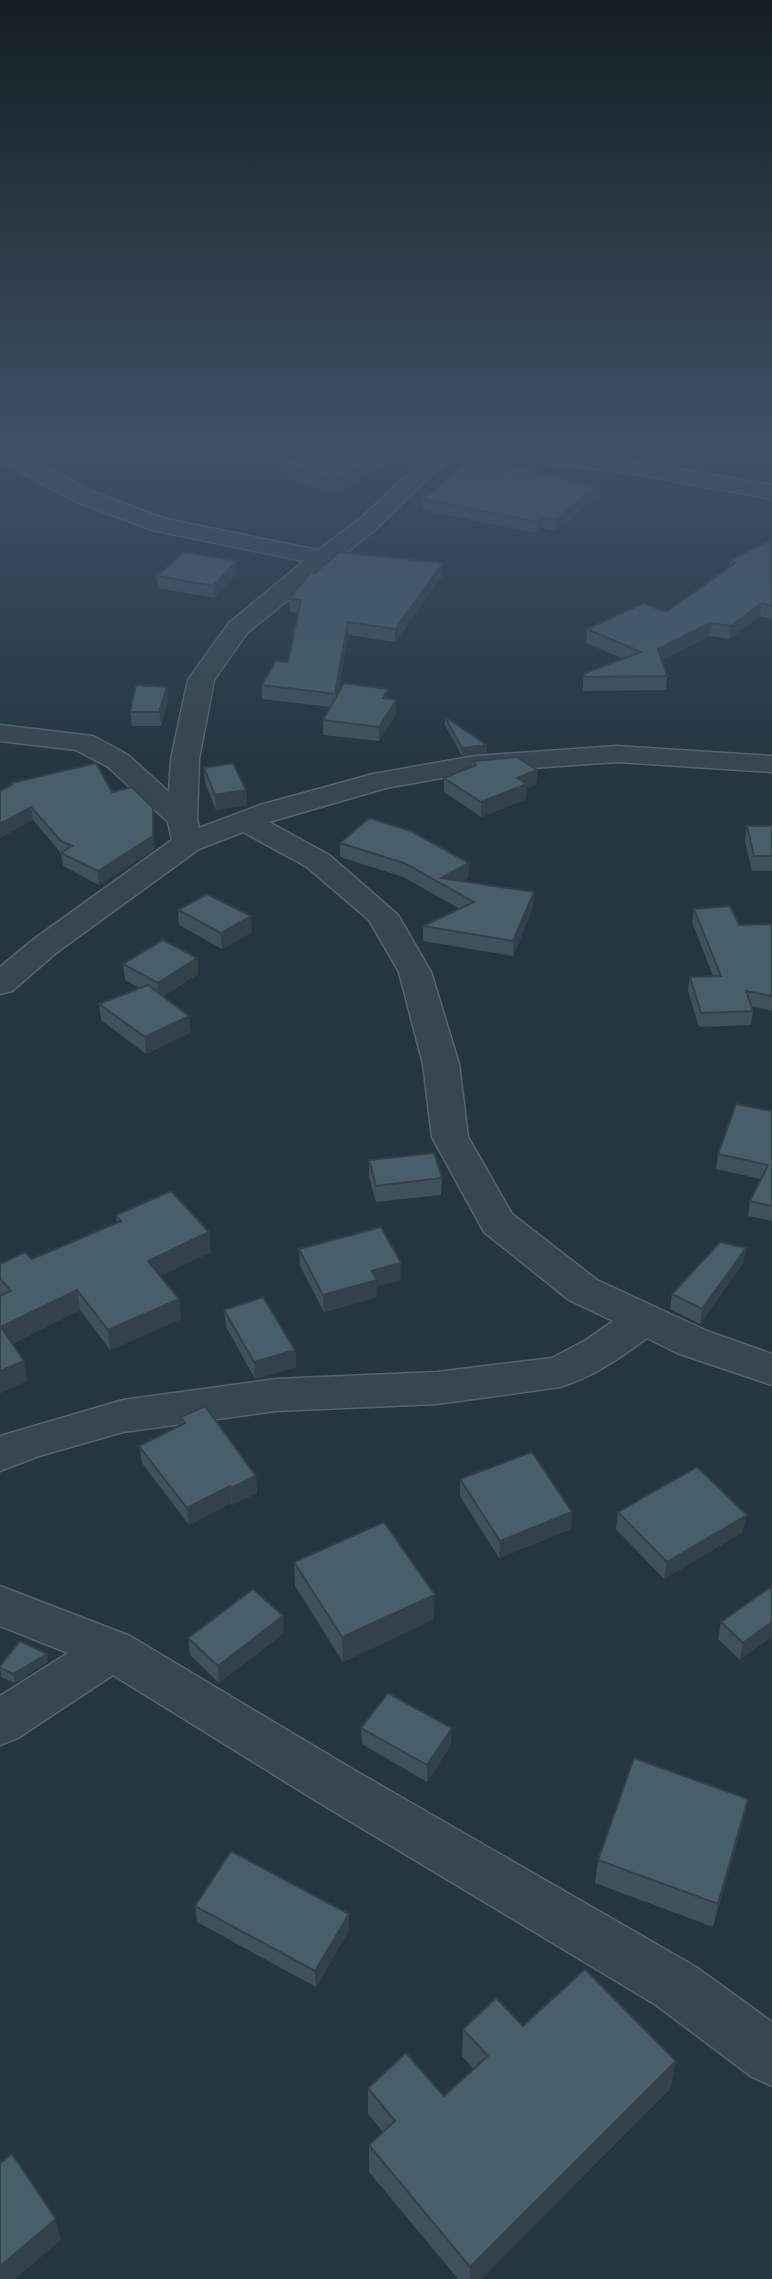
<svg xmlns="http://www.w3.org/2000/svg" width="772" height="2279" viewBox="0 0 772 2279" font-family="Lato,sans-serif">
	<rect width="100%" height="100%" fill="#233642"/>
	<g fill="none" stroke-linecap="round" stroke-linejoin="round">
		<defs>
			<g id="street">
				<path d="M0 449H10L93 492 166 519 318 550 361 518 435 449H458L377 528 247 633 214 680 199 759 197 819 199 828 260 805 373 774 475 756 617 746 772 756V772L617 762 475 772 386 788 269 822 329 855 398 915 431 972 459 1064 468 1137 512 1214 597 1280 707 1331 772 1354V1385L677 1353 647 1338C620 1358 593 1377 560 1387L437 1404 276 1411 123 1432 39 1456 0 1471V1436L123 1400 276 1379 437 1372 552 1358 586 1340 613 1321 569 1300 484 1232 432 1137 423 1064 399 972 369 920 307 867 243 832 199 849 56 953 12 991 0 994V967L34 939 172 840 168 822 108 767 76 750 0 741V725L93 736 128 755 169 792 171 759 188 680 229 623 304 561 152 530 77 502 0 461Z"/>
				<path d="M467 449C571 448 671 468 772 485V499L630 473 478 455 471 453Z"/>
				<polygon points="0,1586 130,1636 354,1770 696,1967 772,2022 772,2086 752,2077 656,2005 318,1802 113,1675 18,1738 0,1745 0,1696 68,1653 0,1626"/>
			</g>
		</defs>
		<use href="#street" stroke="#55656f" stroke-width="3"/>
		<use href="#street" fill="#374752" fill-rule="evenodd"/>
	</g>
	<g fill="#3e515c">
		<polygon points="392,449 392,461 335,494 285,478 284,465"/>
		<polygon points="525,452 524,463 520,467 596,487 595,498 556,531 542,528 535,533 422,510 422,499"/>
		<polygon points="772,540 772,619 760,616 729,639 709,636 662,660 667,676 666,690 583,691 583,674 624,659 586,643 587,629 666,612 729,568 729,561"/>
		<polygon points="237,561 237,573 214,598 158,588 157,576"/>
		<polygon points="314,574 443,575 395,642 348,635 338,695 388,699 396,714 379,741 323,735 323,720 331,707 262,699 262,685 288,662 298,613 290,612 289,599"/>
		<polygon points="168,700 161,726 132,726 130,712"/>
		<polygon points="445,717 487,753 462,756 445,725"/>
		<polygon points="473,761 537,770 536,785 527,788 526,799 481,817 444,792 444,778 473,766"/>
		<polygon points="204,768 246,790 247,805 216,810 205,783"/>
		<polygon points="11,783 112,792 153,808 154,850 99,885 63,866 61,853 33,820"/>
		<polygon points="747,826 772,826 772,871 752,871 745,841"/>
		<polygon points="340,843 469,863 468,878 461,881 534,892 533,907 513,956 423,941 423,926 460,909 403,877 340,857"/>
		<polygon points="694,909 739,925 772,924 772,1011 751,1006 753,1011 751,1025 699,1027 688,991 690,977 713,976 692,922"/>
		<polygon points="178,910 252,932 222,949 179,925"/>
		<polygon points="197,958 198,974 163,996 191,1032 146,1054 101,1020 99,1004 139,988 125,980 123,964"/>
		<polygon points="772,1111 772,1221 748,1216 750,1201 761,1179 716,1169 718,1154"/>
		<polygon points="369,1160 442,1178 441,1195 376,1202 369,1177"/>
		<polygon points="116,1215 211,1252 160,1276 179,1299 181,1319 110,1350 80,1310 12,1344 24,1361 27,1381 0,1393 0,1264 32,1259 117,1223"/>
		<polygon points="746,1248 743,1263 700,1324 670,1309 672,1294"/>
		<polygon points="299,1249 401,1280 377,1286 377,1297 324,1312 300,1266"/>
		<polygon points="224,1310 295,1350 296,1367 255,1379 226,1327"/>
		<polygon points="181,1417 256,1476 257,1493 232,1505 231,1503 189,1525 142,1463 139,1446 182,1425"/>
		<polygon points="460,1479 572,1512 571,1529 499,1558 460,1496"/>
		<polygon points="618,1512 743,1532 664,1579 616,1529"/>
		<polygon points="294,1562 434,1619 343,1662 295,1586"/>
		<polygon points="772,1586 740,1660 718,1639 721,1622"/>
		<polygon points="284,1633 219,1683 190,1655 188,1638"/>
		<polygon points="48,1662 15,1683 1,1677 0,1666"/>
		<polygon points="361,1728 451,1745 427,1782 362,1744"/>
		<polygon points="743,1822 713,1927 595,1883 598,1860"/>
		<polygon points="195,1906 349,1914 349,1930 316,1987 197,1922"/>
		<polygon points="523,2026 671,2088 481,2279 458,2279 369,2172 369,2145 383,2132 368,2114 368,2088 444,2096 474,2069 462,2056 463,2029"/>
	</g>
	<g fill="#32424b">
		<polygon points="392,449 392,461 335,494 335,481"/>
		<polygon points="525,452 524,463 519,468 514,476 514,461"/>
		<polygon points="596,487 595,498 556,531 556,520"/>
		<polygon points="542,517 542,528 535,533 536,522"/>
		<polygon points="237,561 237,573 214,598 213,586"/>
		<polygon points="443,563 443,575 395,642 395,629"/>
		<polygon points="762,603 760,616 729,639 731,626"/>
		<polygon points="348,622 348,635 336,708 335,694"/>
		<polygon points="710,623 709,636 656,662 658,649"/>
		<polygon points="167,687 168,700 161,726 159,712"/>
		<polygon points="388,689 388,703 383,698"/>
		<polygon points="396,700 396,714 379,741 379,727"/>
		<polygon points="487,745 487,753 462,756 462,748"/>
		<polygon points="537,770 536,785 527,788 526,799 481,817 481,802 517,778"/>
		<polygon points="246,790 247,805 216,810 215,795"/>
		<polygon points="31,807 33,820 0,838 0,824"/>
		<polygon points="153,808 154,850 99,885 98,871"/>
		<polygon points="469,863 468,878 449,888 441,878"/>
		<polygon points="534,892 533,907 513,956 513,941"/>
		<polygon points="251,916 252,932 222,949 221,933"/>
		<polygon points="197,958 198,974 159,999 158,983"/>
		<polygon points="189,1016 191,1032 146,1054 145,1037"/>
		<polygon points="209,1232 211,1252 150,1281 148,1261"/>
		<polygon points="746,1248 743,1263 700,1324 702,1309"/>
		<polygon points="401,1263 401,1280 377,1286 377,1297 324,1312 323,1295 372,1271"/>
		<polygon points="77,1290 80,1310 5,1347 1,1327"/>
		<polygon points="179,1299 181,1319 110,1350 108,1330"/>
		<polygon points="295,1350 296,1367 255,1379 254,1362"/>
		<polygon points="24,1361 27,1381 0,1393 0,1371"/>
		<polygon points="256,1476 257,1493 232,1505 231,1488"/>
		<polygon points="230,1486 231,1503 189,1525 187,1508"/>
		<polygon points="572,1512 571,1529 499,1558 500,1541"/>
		<polygon points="747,1515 743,1532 664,1579 667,1562"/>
		<polygon points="435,1595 434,1619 343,1662 342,1637"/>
		<polygon points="283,1616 284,1633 219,1683 218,1666"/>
		<polygon points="772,1622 772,1637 740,1660 743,1643"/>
		<polygon points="47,1654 48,1662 15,1683 13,1674"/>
		<polygon points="452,1728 451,1745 427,1782 427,1765"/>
		<polygon points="748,1799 743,1822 713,1927 718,1904"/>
		<polygon points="349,1914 349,1930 316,1987 315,1971"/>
		<polygon points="676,2061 671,2088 481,2279 470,2279 470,2267"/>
		<polygon points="56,2219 61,2240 15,2279 0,2279 0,2266"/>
	</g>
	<g fill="#485e6b" stroke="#32424b" stroke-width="2">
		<polygon points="314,449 391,449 335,481 284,465"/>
		<polygon points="486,449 525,452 514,461 519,462 514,466 596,487 556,520 542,517 536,522 422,499"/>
		<polygon points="772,540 772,606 762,603 731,626 710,623 658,649 667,676 584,677 583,674 641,652 587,629 644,603 666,612 735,563 729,561"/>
		<polygon points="184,552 237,561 213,586 157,576"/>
		<polygon points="339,552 443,563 395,629 348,622 335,694 262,685 276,661 288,662 301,600 289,599 310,573 314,574"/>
		<polygon points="344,683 388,689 383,698 396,700 379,727 323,720"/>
		<polygon points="136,685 167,687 159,712 130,712"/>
		<polygon points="445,717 487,745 462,748"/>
		<polygon points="517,757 537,770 517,778 527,784 481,802 444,778 476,765 473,761"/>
		<polygon points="96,763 112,792 132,787 153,808 153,836 98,871 61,853 72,846 61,841 31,807 0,824 0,791 12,785 11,783"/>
		<polygon points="233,763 246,790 215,795 204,768"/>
		<polygon points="369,818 411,831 469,863 441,878 534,892 513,941 423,926 474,902 404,863 340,843"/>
		<polygon points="747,826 772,826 772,856 754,856"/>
		<polygon points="207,894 251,916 221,933 178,910"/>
		<polygon points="730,906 739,925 772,924 772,996 746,991 753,1011 701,1013 690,977 721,976 694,909"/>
		<polygon points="163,940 197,958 158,983 123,964"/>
		<polygon points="148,985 189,1016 145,1037 99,1004"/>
		<polygon points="736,1104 772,1111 772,1206 750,1201 768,1165 718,1154"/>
		<polygon points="434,1153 442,1178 376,1186 369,1160"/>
		<polygon points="171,1191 209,1232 148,1261 179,1299 108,1330 77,1290 1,1327 24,1361 0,1371 0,1296 11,1291 0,1279 0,1264 25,1252 32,1259 121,1221 116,1215"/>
		<polygon points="381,1227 401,1263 372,1271 377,1280 323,1295 299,1249"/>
		<polygon points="720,1242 746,1248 702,1309 672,1294"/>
		<polygon points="263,1297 295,1350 254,1362 224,1310"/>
		<polygon points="205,1406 256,1476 231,1488 230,1486 187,1508 139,1446 185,1423 181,1417"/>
		<polygon points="532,1452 572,1512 500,1541 460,1479"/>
		<polygon points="697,1467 747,1515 667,1562 618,1512"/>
		<polygon points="384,1522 435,1595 342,1637 294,1562"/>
		<polygon points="772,1586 772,1622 743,1643 721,1622"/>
		<polygon points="253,1589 283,1616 218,1666 188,1638"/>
		<polygon points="20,1641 47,1654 13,1674 0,1668 0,1666"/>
		<polygon points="388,1693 452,1728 427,1765 361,1728"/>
		<polygon points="634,1758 748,1799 718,1904 598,1860"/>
		<polygon points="231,1851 349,1914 315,1971 195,1906"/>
		<polygon points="585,1969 676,2061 470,2267 369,2145 395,2121 368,2088 406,2053 444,2096 488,2056 463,2029 496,1998 523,2026"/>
		<polygon points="12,2154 56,2219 0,2266 0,2163"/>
	</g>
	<linearGradient id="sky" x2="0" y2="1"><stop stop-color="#131e24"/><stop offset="0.58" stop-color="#3f5265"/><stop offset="1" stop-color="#3f5265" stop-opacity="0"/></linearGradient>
	<rect width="772" height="768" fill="url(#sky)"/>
</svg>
